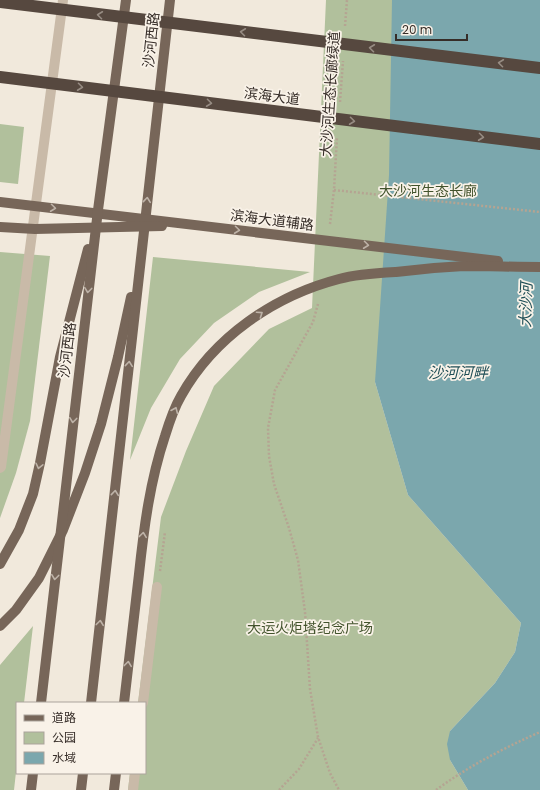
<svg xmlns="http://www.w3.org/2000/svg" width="540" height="790" viewBox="0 0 540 790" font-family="Poppins,'Noto Sans SC',sans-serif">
	<rect width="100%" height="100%" fill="#f1e9dc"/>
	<g fill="#b1c09c">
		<polygon points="326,0 540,0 375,382 408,495 521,623 515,652 495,683 450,731 450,760 468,790 128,790 130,773 145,773 145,703 138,703 161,517 186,451 214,386 269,329 312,308"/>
		<polygon points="0,124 24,127 18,184 0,182"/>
		<polygon points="0,252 50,256 30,421 16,473 0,518"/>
		<polygon points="153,257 310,272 259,292 214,323 180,359 151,408 130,460"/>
		<polygon points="33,626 24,703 17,703 17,763 14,790 0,790 0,665"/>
	</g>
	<polygon fill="#7ba7ad" points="392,0 540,0 540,790 468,790 450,760 447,744 450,731 495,683 515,652 521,623 408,495 375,382 389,175"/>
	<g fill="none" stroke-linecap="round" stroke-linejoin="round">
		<g stroke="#b5a492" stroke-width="2.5" stroke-dasharray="2 2" stroke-linecap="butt">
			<polyline points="345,26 347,0"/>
			<polyline points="340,102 343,61"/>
			<polyline points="334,190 540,212"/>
			<polyline points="330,224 334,190 337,137"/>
			<polyline points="318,304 313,322 275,390 268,428 269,456 274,484 289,528 298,560 305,612 310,689 318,737 330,773 339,790"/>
			<polyline points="160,571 165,532"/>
			<polyline points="279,790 299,769 318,738"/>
			<path d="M436 790C469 766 502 749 540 732"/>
		</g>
		<g stroke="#c9baa8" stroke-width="10">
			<polyline points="0,468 1,467 63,0"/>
			<polyline points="143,703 157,587"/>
			<polyline points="133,790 135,773"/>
		</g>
		<g stroke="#776659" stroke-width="10">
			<polyline points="0,626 16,610 39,578 63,530 85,473 101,424 118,357 131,297"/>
			<polyline points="91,703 170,0"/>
			<polyline points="31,790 33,773"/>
			<polyline points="81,790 83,773"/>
			<polyline points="114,790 116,773"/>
		</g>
		<g stroke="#776659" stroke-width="10">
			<polyline points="0,202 498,261"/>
			<polyline points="0,227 35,229 162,226"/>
			<polyline points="0,564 19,530 33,494 40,463 60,357 88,249"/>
			<polyline points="41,703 98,210 126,0"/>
			<path d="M124 703C129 660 134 617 139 574 144 527 150 481 165 436 169 423 174 408 181 396 214 337 274 296 339 279 357 274 377 273 396 272 419 269 442 267 464 266 489 266 515 267 540 267"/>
		</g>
		<g stroke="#56483f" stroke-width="12">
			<polyline points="0,2 540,68"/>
			<polyline points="0,77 540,144"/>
		</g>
	</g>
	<defs><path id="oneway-chevron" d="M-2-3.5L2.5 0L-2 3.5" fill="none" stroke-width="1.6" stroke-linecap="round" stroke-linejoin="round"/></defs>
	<g stroke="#978c83">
		<use href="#oneway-chevron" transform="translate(100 15) rotate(-173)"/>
		<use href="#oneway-chevron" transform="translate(243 32) rotate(-173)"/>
		<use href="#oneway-chevron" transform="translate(372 48) rotate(-173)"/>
		<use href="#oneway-chevron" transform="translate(501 63) rotate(-173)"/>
		<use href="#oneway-chevron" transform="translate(80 87) rotate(7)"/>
		<use href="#oneway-chevron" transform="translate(209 103) rotate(7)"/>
		<use href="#oneway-chevron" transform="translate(352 121) rotate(7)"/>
		<use href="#oneway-chevron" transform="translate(481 137) rotate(7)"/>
	</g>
	<g stroke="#beb3a8">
		<use href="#oneway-chevron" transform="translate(147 200) rotate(-84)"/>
		<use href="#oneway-chevron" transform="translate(53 208) rotate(7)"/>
		<use href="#oneway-chevron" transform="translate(237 230) rotate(7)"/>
		<use href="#oneway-chevron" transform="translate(366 245) rotate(7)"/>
		<use href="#oneway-chevron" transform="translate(88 290) rotate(97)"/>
		<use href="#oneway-chevron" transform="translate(260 314) rotate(-34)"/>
		<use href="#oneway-chevron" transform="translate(129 364) rotate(-84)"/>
		<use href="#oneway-chevron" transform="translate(175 410) rotate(-67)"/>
		<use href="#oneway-chevron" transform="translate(73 420) rotate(97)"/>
		<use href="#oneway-chevron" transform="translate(39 466) rotate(103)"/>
		<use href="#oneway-chevron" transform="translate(115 493) rotate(-84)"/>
		<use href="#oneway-chevron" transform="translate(143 535) rotate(-83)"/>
		<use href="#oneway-chevron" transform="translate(55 577) rotate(97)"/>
		<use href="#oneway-chevron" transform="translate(100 623) rotate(-83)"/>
		<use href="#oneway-chevron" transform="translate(128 664) rotate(-83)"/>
	</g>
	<g text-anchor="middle" stroke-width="3.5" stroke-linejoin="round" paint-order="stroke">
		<g font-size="14" fill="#362d28" stroke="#f9f2e8">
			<text transform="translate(151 40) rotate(-84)" y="5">沙河西路</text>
			<text transform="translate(330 94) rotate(-86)" y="5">大沙河生态长廊绿道</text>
			<text transform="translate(272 96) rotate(7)" y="5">滨海大道</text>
			<text transform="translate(272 220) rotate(7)" y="5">滨海大道辅路</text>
			<text transform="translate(67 350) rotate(-83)" y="5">沙河西路</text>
		</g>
		<g font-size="14" fill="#42532c" stroke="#f9f2e8">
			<text x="428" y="196">大沙河生态长廊</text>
			<text x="310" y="633">大运火炬塔纪念广场</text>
		</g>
		<g font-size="15" font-style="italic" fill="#1f4e56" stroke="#f9f2e8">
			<text transform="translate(526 305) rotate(-88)" y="5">大沙河</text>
			<text x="458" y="378">沙河河畔</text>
		</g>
	</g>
	<rect x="16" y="702" width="130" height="72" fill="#f9f2e8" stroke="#aba39b"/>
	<rect x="24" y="715" width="20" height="6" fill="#776659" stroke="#aba39b"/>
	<text x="52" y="722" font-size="12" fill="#362d28">道路</text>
	<rect x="24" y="732" width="20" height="12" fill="#b1c09c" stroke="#aba39b"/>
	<text x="52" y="742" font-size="12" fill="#362d28">公园</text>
	<rect x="24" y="752" width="20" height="12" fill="#7ba7ad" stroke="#aba39b"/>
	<text x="52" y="762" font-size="12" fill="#362d28">水域</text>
	<path d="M396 34v6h71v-6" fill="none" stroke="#362d28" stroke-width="2"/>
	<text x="402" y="34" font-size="12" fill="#362d28" stroke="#f9f2e8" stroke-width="3" paint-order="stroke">20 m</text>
</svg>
